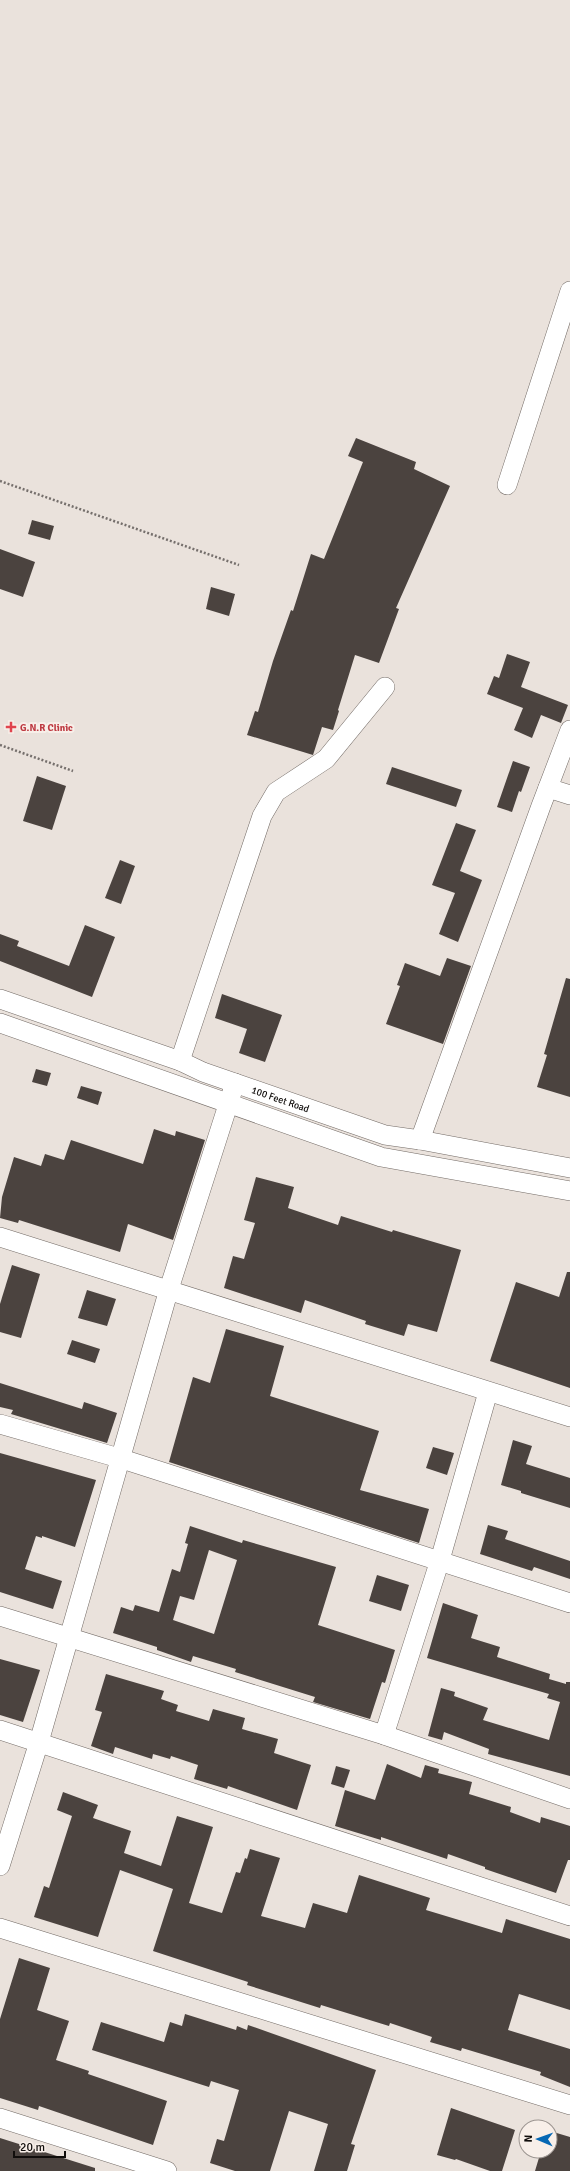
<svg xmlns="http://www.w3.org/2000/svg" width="570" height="2171" viewBox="0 0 570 2171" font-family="Signika,sans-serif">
	<rect width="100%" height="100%" fill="#eae2dc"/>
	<g fill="#4b433f" fill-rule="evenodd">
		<polygon points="356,438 416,462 414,469 450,486 396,608 399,609 379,663 355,655 338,710 339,711 333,730 322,727 313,755 247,735 255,711 258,712 273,661 291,610 293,611 311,554 324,559 363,462 348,456"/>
		<polygon points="32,520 54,526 50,540 28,534"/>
		<polygon points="0,549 35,562 23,597 0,589"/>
		<polygon points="211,587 235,594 229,616 206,609"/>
		<polygon points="507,654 530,662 521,687 568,705 561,723 541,715 532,738 514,730 523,708 487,694 494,676 499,678"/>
		<polygon points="513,761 530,767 521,792 519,791 512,812 497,807"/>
		<polygon points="392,767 462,790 456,807 386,784"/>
		<polygon points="37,776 66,786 52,830 23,821"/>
		<polygon points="456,823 476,830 460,871 482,880 458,942 439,934 455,893 432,885"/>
		<polygon points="120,860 135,866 121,904 105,898"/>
		<polygon points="85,925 115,937 92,997 0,961 0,934 19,941 17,946 69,966"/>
		<polygon points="447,958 471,966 443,1044 386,1024 400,986 397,985 405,963 440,976"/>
		<polygon points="566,978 570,979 570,1097 537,1087 547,1055 544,1054"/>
		<polygon points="222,994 282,1015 265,1062 239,1053 247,1029 215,1018"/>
		<polygon points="36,1069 51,1073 47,1086 32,1082"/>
		<polygon points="81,1086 102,1092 98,1105 77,1098"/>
		<polygon points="154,1129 175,1136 176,1131 205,1140 173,1240 128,1224 120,1252 19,1220 18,1223 0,1218 2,1197 14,1157 41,1166 45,1154 64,1160 71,1140 143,1164"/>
		<polygon points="256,1177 294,1187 288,1208 338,1225 341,1216 392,1232 393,1230 461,1250 437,1332 408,1324 404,1336 365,1324 366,1321 305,1300 301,1313 224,1288 233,1256 244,1259 255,1223 244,1220"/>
		<polygon points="12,1265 40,1274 21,1338 0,1332 0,1304"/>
		<polygon points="567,1272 570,1272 570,1388 490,1361 516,1282 559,1297"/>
		<polygon points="87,1290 116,1299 107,1326 78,1318"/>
		<polygon points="226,1329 284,1346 270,1396 379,1431 360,1490 429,1509 419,1543 169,1462 193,1377 210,1383"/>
		<polygon points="72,1340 100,1349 95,1363 67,1354"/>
		<polygon points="0,1383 82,1409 84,1402 117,1413 107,1443 11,1414 13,1410 0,1407"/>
		<polygon points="513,1440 532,1446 526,1464 570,1478 570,1508 521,1493 521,1491 501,1485"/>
		<polygon points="433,1447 454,1453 447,1475 426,1468"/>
		<polygon points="0,1453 96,1480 75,1547 42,1536 42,1538 36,1536 25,1569 62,1581 53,1609 0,1592"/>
		<polygon points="488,1525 508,1531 505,1539 570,1561 570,1579 534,1567 532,1571 480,1554"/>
		<path d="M190 1526 242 1543 243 1540 336 1567 318 1625 395 1650 385 1683 382 1682 370 1719 313 1702 315 1697 235 1672 236 1669 193 1656 191 1662 157 1650V1647L113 1633 121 1607 133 1611 135 1605 159 1612 172 1569 180 1572 188 1544 185 1543ZM209 1550 237 1560 214 1634 173 1620 180 1596 194 1600Z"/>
		<polygon points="377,1575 409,1585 401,1611 369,1601"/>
		<polygon points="443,1603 478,1615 471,1638 500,1647 497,1657 550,1674 549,1679 566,1684 566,1682 570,1682 570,1776 488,1754 489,1749 444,1732 442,1740 428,1736 441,1688 455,1692 454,1696 488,1708 483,1720 549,1740 560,1702 547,1698 549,1694 427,1658"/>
		<polygon points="0,1659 40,1670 23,1722 0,1715"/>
		<polygon points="106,1674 164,1691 161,1699 178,1705 176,1711 209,1721 213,1709 245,1718 242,1729 278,1739 274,1753 311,1765 297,1810 228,1786 227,1789 194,1779 198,1765 171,1756 170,1759 153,1754 152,1759 115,1747 113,1754 91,1746 102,1712 95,1710"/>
		<polygon points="387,1764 421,1778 425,1765 439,1769 438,1773 472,1782 469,1794 511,1807 510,1812 540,1823 541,1817 570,1826 570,1860 568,1860 556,1893 485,1869 485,1867 448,1854 447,1859 381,1837 381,1840 335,1826 345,1790 375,1800"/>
		<polygon points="336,1766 350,1770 344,1788 331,1784"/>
		<polygon points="63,1792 98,1805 93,1818 131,1831 124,1853 161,1866 177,1816 213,1827 189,1903 222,1913 236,1872 240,1873 245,1858 247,1859 250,1849 280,1858 261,1916 305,1928 313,1903 347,1913 359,1875 430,1898 426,1910 502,1933 506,1919 570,1939 570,2010 519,1994 508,2030 570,2049 570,2087 540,2075 541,2072 462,2048 461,2051 430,2042 432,2037 390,2023 389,2026 321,2005 320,2008 247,1985 248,1982 153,1951 173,1889 120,1870 98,1937 34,1917 44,1886 49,1888 72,1816 57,1810"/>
		<polygon points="19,1958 50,1968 37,2010 69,2021 56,2060 89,2071 88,2074 167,2101 153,2145 39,2106 38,2110 0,2098 0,2019"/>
		<polygon points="185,2014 236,2030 237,2026 247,2030 248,2025 376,2070 351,2144 355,2145 347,2171 314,2171 328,2124 289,2111 270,2171 235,2171 210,2163 217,2139 224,2141 239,2090 211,2081 209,2087 92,2050 101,2022 164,2042 170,2022 182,2026"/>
		<polygon points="451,2108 515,2130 502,2171 490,2171 456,2159 455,2160 437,2155"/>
		<polygon points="550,2131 570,2137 570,2171 535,2171 541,2151 550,2151"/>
		<polygon points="0,2138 95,2168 95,2171 0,2171"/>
	</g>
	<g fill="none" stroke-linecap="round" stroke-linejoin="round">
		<defs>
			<g id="minor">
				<polyline points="507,485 570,291"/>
				<polyline points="548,788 570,795"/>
				<path id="s1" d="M0 999 180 1061 203 1072 385 1135 420 1140 570 1168"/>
				<polyline points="0,1023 381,1157 570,1191"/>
				<polyline points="180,1061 262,816 276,792 326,759 385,687"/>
				<polyline points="420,1140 541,806 570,730"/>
				<polyline points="0,1237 570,1417"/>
				<polyline points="0,1424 119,1458 570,1603"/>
				<polyline points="0,1616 384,1735 570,1799"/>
				<polyline points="0,1730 570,1916"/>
				<polyline points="384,1735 440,1560 488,1392"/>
				<polyline points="0,1866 39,1742 169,1289 235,1083"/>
				<polyline points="0,1928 570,2105"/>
				<polyline points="0,2118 167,2171"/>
			</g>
		</defs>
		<use href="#minor" stroke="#736b66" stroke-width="20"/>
		<g stroke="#756f6c" stroke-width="2.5" stroke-dasharray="2 2" stroke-linecap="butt">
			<polyline points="0,481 239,565"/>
			<polyline points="0,745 73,771"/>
		</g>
		<use href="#minor" stroke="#fff" stroke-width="19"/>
	</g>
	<path fill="#e0444e" stroke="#f8efe9" stroke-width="1.5" d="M9 721h4v4h4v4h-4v4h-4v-4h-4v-4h4z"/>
	<g text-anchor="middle" stroke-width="4" stroke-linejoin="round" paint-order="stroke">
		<g font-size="10" font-weight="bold" fill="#be3a42" stroke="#f8efe9" text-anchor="start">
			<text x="20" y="731">G.N.R Clinic</text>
		</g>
		<g font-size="10" fill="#110e0c" stroke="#f8efe9">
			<text dy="4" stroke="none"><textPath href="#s1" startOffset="298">100 Feet Road</textPath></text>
		</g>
	</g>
	<g transform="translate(538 2139) rotate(272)"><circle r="19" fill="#f8efe9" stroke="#9c9591"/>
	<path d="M0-3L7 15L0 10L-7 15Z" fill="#0668b4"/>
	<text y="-6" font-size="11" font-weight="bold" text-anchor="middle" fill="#110e0c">N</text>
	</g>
	<path d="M14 2151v6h51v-6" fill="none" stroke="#110e0c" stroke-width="2"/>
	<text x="20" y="2151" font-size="12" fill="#110e0c" stroke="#f8efe9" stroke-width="3" paint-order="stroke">20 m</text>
</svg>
